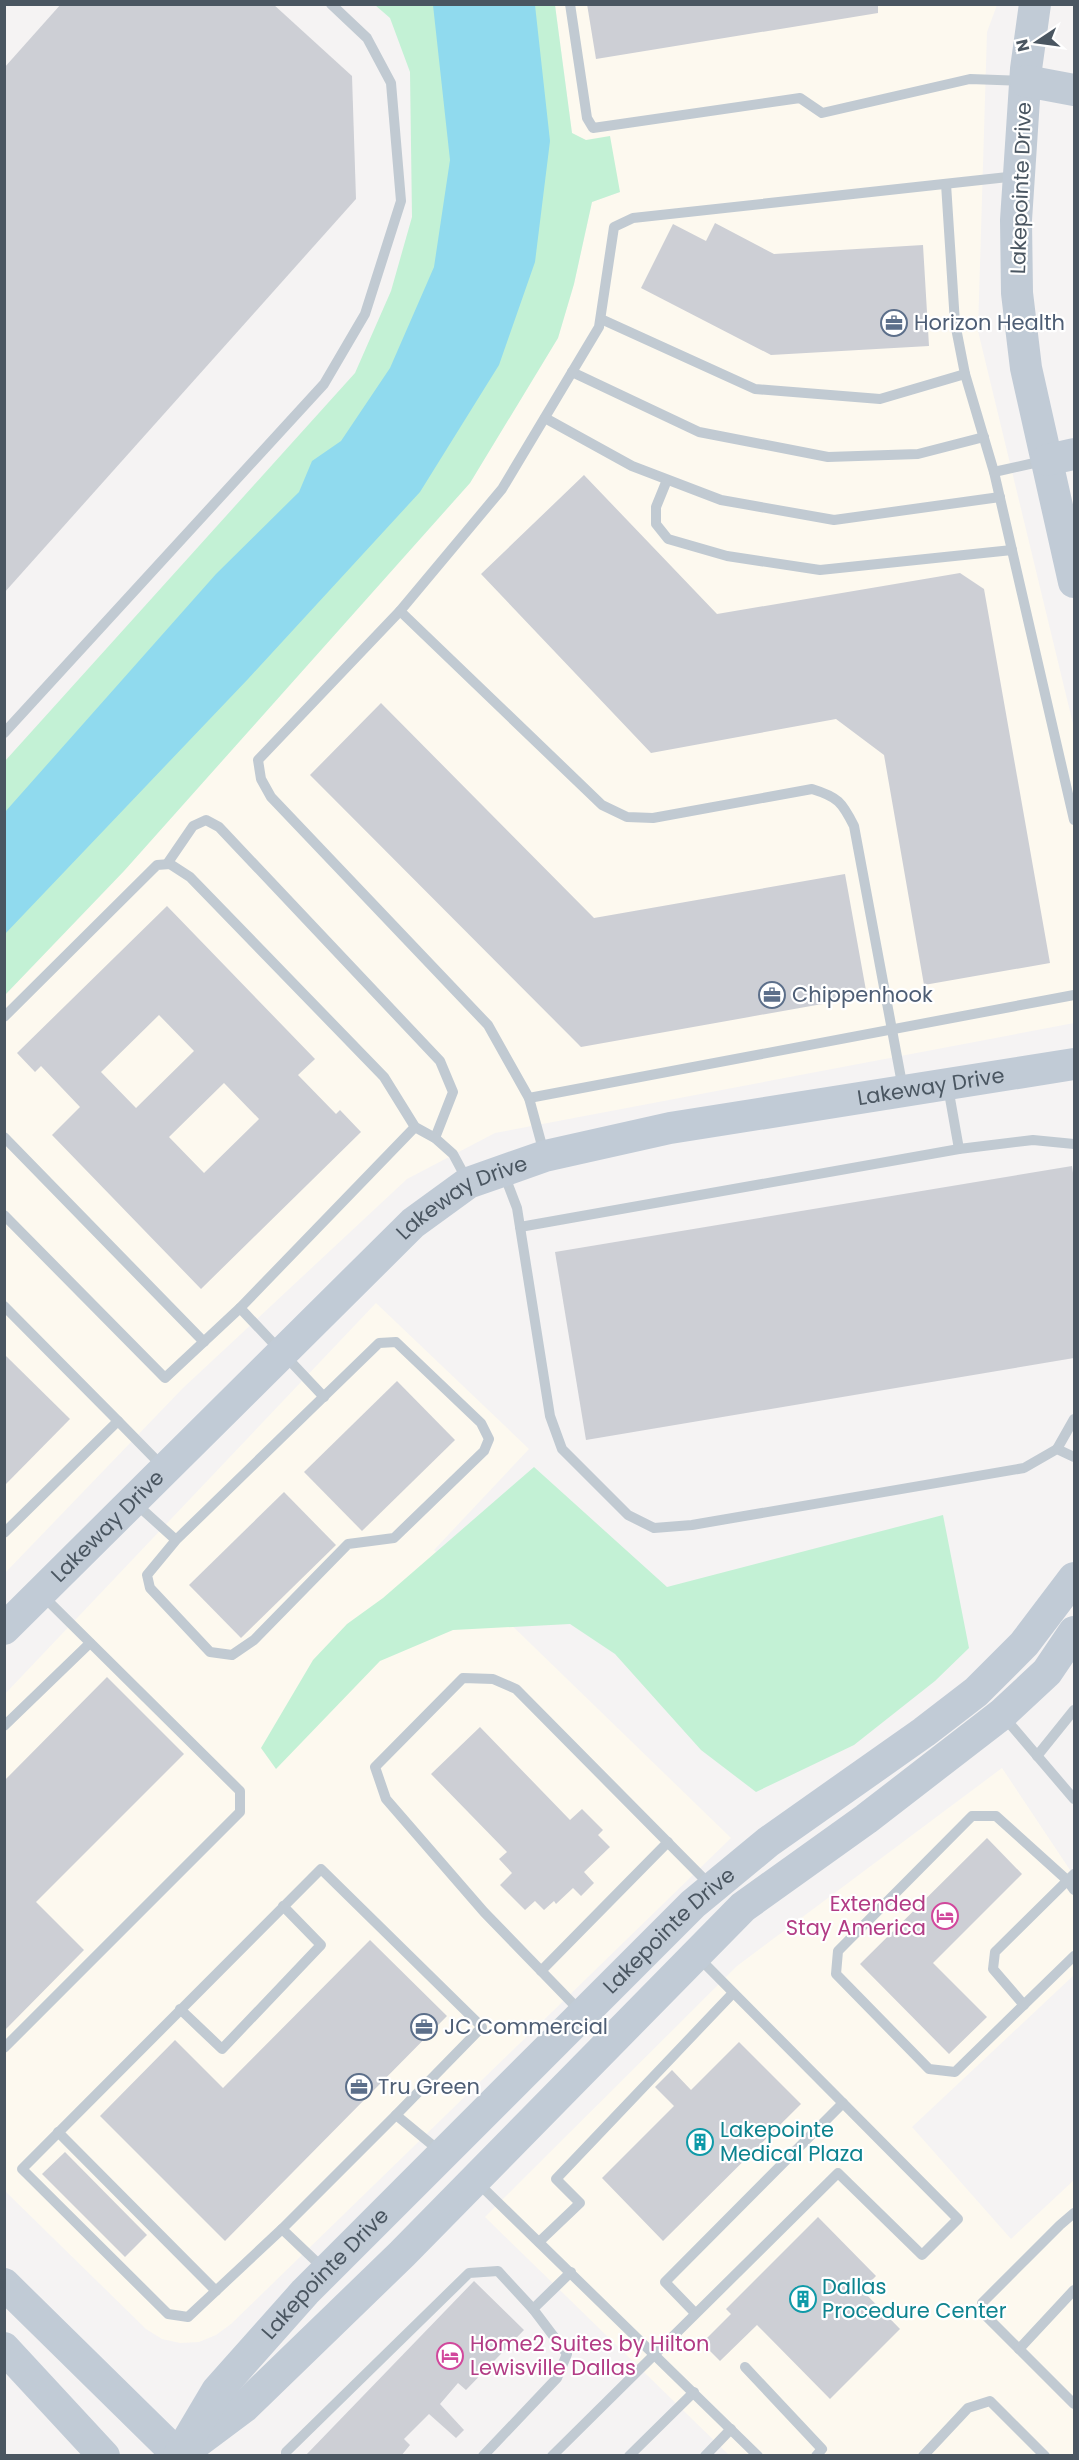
<svg xmlns="http://www.w3.org/2000/svg" width="1079" height="2460" viewBox="0 0 1079 2460" font-family="Poppins,sans-serif">
	<rect width="100%" height="100%" fill="#f5f3f3"/>
	<g fill="#fdf9ef">
		<polygon points="555,5 997,5 987,32 978,331 1074,728 1074,1023 495,1133 407,1179 183,1388 5,1573 5,995 124,871 470,483 558,338 574,284 592,202 620,192 585,140 572,133"/>
		<polygon points="376,1303 529,1449 434,1550 731,1838 231,2324 216,2335 199,2342 180,2343 162,2339 146,2329 5,2191 4,1695"/>
		<polygon points="1002,1768 1074,1876 1074,1975 912,2127 1011,2239 1074,2180 1074,2455 729,2455 485,2217 737,1966"/>
	</g>
	<g fill="#c3f1d5">
		<polygon points="375,5 555,5 572,133 586,140 610,136 620,192 592,202 574,284 558,338 470,483 124,871 5,995 5,761 355,373 391,291 412,217 410,72 390,18"/>
		<polygon points="534,1467 667,1587 943,1515 969,1648 935,1681 854,1745 756,1792 701,1750 615,1654 570,1624 453,1630 380,1661 276,1769 261,1748 313,1660 347,1624 383,1598"/>
	</g>
	<polygon fill="#90daee" points="433,5 535,5 550,141 535,262 499,365 420,492 248,679 5,934 5,812 216,574 299,492 312,461 341,441 390,368 434,267 450,160"/>
	<g fill="#cdcfd5" fill-rule="evenodd">
		<polygon points="61,4 273,4 352,76 356,199 4,593 4,68"/>
		<polygon points="587,4 878,4 878,13 596,59"/>
		<polygon points="715,223 774,254 923,245 929,346 771,355 641,288 673,224 706,241"/>
		<polygon points="584,475 717,614 960,573 984,589 1050,963 924,985 884,755 836,719 651,753 481,574"/>
		<polygon points="381,703 594,918 845,874 867,996 581,1047 310,775"/>
		<path d="M167 906 315 1059 298 1075 336 1114 340 1110 361 1132 201 1289 52 1135 80 1107 41 1066 35 1072 17 1053ZM159 1015 194 1051 136 1108 101 1072ZM224 1083 259 1119 204 1173 169 1137Z"/>
		<polygon points="1072,1166 1074,1180 1074,1358 586,1440 555,1252"/>
		<polygon points="4,1354 70,1419 4,1486"/>
		<polygon points="397,1381 455,1440 362,1531 304,1472"/>
		<polygon points="284,1492 336,1545 241,1638 189,1585"/>
		<polygon points="107,1677 184,1754 36,1902 84,1950 4,2031 4,1781"/>
		<polygon points="480,1727 570,1820 582,1809 603,1830 598,1835 610,1847 584,1872 594,1883 581,1896 573,1888 556,1904 554,1901 544,1910 535,1901 525,1910 500,1885 512,1873 499,1859 507,1852 431,1774"/>
		<polygon points="987,1838 1022,1874 933,1963 987,2017 949,2054 860,1964"/>
		<polygon points="370,1940 447,2016 225,2241 100,2116 175,2040 223,2088"/>
		<polygon points="739,2042 801,2104 663,2241 602,2178 674,2106 655,2087 672,2070 691,2090"/>
		<polygon points="65,2152 147,2235 125,2257 42,2174"/>
		<polygon points="818,2217 876,2276 862,2290 900,2329 830,2399 757,2325 720,2361 702,2343 731,2314 726,2309"/>
		<polygon points="474,2281 524,2330 466,2390 458,2383 440,2404 464,2430 456,2438 429,2414 404,2439 410,2445 401,2456 305,2456"/>
	</g>
	<g fill="none" stroke-linecap="round" stroke-linejoin="round">
		<g stroke="#c1cad2" stroke-width="10">
			<polyline points="570,4 587,118 593,128 800,98 822,113 970,79 1022,81"/>
			<polyline points="946,184 955,323 965,374 994,472 1074,820"/>
			<polyline points="601,319 755,389 880,399 965,374"/>
			<polyline points="572,372 699,432 828,457 918,454 984,437"/>
			<polyline points="545,418 632,466 721,500 834,520 1000,497"/>
			<polyline points="994,472 1043,461"/>
			<polyline points="667,480 656,507 656,524 668,539 727,556 820,570 1012,550"/>
			<path d="M400 611 602 805 627 817 653 818 812 789C838 797 842 802 854 826L903 1089"/>
			<polyline points="4,733 324,384 365,314 401,201 391,83 367,38 331,4"/>
			<polyline points="167,864 193,826 206,820 219,827 440,1061 453,1092 435,1138"/>
			<polyline points="4,1017 157,865 170,864 190,877 384,1077 415,1127 435,1138 453,1154 467,1180"/>
			<polyline points="948,1087 959,1149"/>
			<polyline points="529,1098 1074,995"/>
			<polyline points="4,1137 204,1342"/>
			<polyline points="544,1153 529,1098 488,1025 271,797 261,779 258,760 400,611 502,489 599,327 614,227 633,218 1017,176"/>
			<polyline points="504,1174 517,1208 550,1416 562,1449 628,1515 654,1528 692,1525 1024,1468 1057,1449 1074,1457"/>
			<polyline points="4,1215 165,1378 240,1308 324,1397"/>
			<polyline points="520,1227 959,1149 1033,1140 1074,1144"/>
			<polyline points="4,1306 118,1421 4,1533"/>
			<polyline points="240,1308 415,1127"/>
			<polyline points="118,1421 164,1468"/>
			<polyline points="1057,1449 1074,1419"/>
			<polyline points="135,1503 176,1540 147,1575 150,1588 210,1652 232,1655 254,1640 348,1544 394,1538 484,1451 489,1439 481,1423 396,1342 379,1343 176,1540"/>
			<polyline points="1004,1717 1074,1799"/>
			<polyline points="4,1726 90,1643"/>
			<polyline points="1037,1756 1074,1710"/>
			<polyline points="1074,1890 1067,1880 996,1816 972,1816 838,1951 836,1974 929,2069 955,2072 1074,1956"/>
			<polyline points="541,1971 668,1842"/>
			<polyline points="1024,2005 993,1969 995,1952 1074,1874"/>
			<polyline points="180,2009 222,2049 321,1945 283,1906"/>
			<polyline points="581,2012 484,1912 386,1799 375,1767 463,1678 493,1679 516,1689 711,1886"/>
			<polyline points="4,2048 240,1812 240,1791 43,1596"/>
			<polyline points="58,2132 216,2291"/>
			<polyline points="477,2182 758,2456"/>
			<polyline points="1074,2213 1060,2225 982,2303 983,2313 1074,2404"/>
			<polyline points="282,2229 396,2115"/>
			<polyline points="539,2242 580,2203 556,2179 733,1993"/>
			<polyline points="324,2269 282,2229 188,2317 168,2314 22,2169 321,1869 482,2027 396,2115 442,2153"/>
			<polyline points="695,2313 665,2282 843,2103"/>
			<polyline points="1019,2349 1074,2290"/>
			<polyline points="745,2367 822,2449 816,2456"/>
			<polyline points="286,2456 286,2452 469,2273 498,2271 533,2309"/>
			<polyline points="483,2456 557,2378 567,2354 533,2309 571,2272"/>
			<polyline points="552,2456 838,2173 922,2255 958,2219 698,1957"/>
			<polyline points="629,2456 694,2392"/>
			<polyline points="705,2456 731,2429"/>
			<polyline points="923,2456 968,2408 990,2401 1045,2456"/>
		</g>
		<g stroke="#c1cbd6" stroke-width="32">
			<polyline points="1035,4 1026,69 1016,220 1017,293 1026,368 1074,582"/>
			<polyline points="1026,81 1074,90"/>
			<polyline points="1047,460 1074,454"/>
			<path id="s1" d="M4 1629 413 1223 468 1183 545 1156 670 1128 1074 1064"/>
			<polyline points="4,2284 179,2456"/>
			<polyline points="4,2348 104,2456"/>
			<polyline points="189,2448 244,2407 402,2254 743,1907 866,1819 1002,1714 1047,1672 1074,1632"/>
			<path id="s2" d="M179 2455 217 2391 305 2292 693 1904 768 1842 924 1732 976 1692 1024 1644 1074 1578"/>
		</g>
	</g>
	<defs>
		<symbol id="office-ring" viewBox="-11 -11 22 22"><circle r="9.5" fill="#fff" stroke="#5c6f8a" stroke-width="1.5"/><path d="M-6-3h4V-5.5h4V-3h4V5H-6ZM-1-4.5V-3h2v-1.5ZM-6 0V1H6V0Z" fill="#5c6f8a"/></symbol>
		<symbol id="hotel-ring" viewBox="-11 -11 22 22"><circle r="9.5" fill="#fff" stroke="#d1479c" stroke-width="1.5"/><path d="M-6-4.5h1.5V1H6V5H4.5V3h-9V5H-6ZM-4 0a1.8 1.8 0 1 1 3.6 0ZM.5 0V-2.5h3Q6-2.5 6 0Z" fill="#d1479c"/></symbol>
		<symbol id="building-ring" viewBox="-11 -11 22 22"><circle r="9.5" fill="#fff" stroke="#0f9aa8" stroke-width="1.5"/><path d="M-4-6H4V6H1V3H-1V6H-4ZM-2.5-4.3h1.7v1.8h-1.7ZM.8-4.3h1.7v1.8H.8ZM-2.5-1h1.7V.8h-1.7ZM.8-1h1.7V.8H.8Z" fill="#0f9aa8"/></symbol>
	</defs>
	<g fill-rule="evenodd">
		<use href="#office-ring" x="879" y="308" width="30" height="30"/>
		<use href="#office-ring" x="757" y="980" width="30" height="30"/>
		<use href="#hotel-ring" x="930" y="1901" width="30" height="30"/>
		<use href="#office-ring" x="409" y="2012" width="30" height="30"/>
		<use href="#office-ring" x="344" y="2072" width="30" height="30"/>
		<use href="#building-ring" x="685" y="2127" width="30" height="30"/>
		<use href="#building-ring" x="788" y="2284" width="30" height="30"/>
		<use href="#hotel-ring" x="435" y="2341" width="30" height="30"/>
	</g>
	<g text-anchor="middle" stroke-width="4.5" stroke-linejoin="round" paint-order="stroke">
		<g font-size="21" fill="#4a5661" stroke="#fff">
			<text transform="translate(1021 188) rotate(-88)" y="7">Lakepointe Drive</text>
			<text dy="7" stroke="none"><textPath href="#s1" startOffset="1118">Lakeway Drive</textPath></text>
			<text dy="7" stroke="none"><textPath href="#s1" startOffset="632">Lakeway Drive</textPath></text>
			<text dy="7" stroke="none"><textPath href="#s1" startOffset="146">Lakeway Drive</textPath></text>
			<text dy="7" stroke="none"><textPath href="#s2" startOffset="720">Lakepointe Drive</textPath></text>
			<text dy="7" stroke="none"><textPath href="#s2" startOffset="234">Lakepointe Drive</textPath></text>
		</g>
		<g font-size="21" fill="#4e5e75" stroke="#fff" text-anchor="start">
			<text x="914" y="330">Horizon Health</text>
			<text x="792" y="1002">Chippenhook</text>
			<text x="444" y="2034">JC Commercial</text>
			<text x="378" y="2094">Tru Green</text>
		</g>
		<g font-size="21" fill="#b23c85" stroke="#fff" text-anchor="end">
			<text x="926" y="1911">Extended<tspan x="926" dy="24">Stay America</tspan></text>
			<text x="470" y="2351" text-anchor="start">Home2 Suites by Hilton<tspan x="470" dy="24">Lewisville Dallas</tspan></text>
		</g>
		<g font-size="21" fill="#0d838f" stroke="#fff" text-anchor="start">
			<text x="720" y="2137">Lakepointe<tspan x="720" dy="24">Medical Plaza</tspan></text>
			<text x="822" y="2294">Dallas<tspan x="822" dy="24">Procedure Center</tspan></text>
		</g>
	</g>
	<rect width="1079" height="2460" fill="none" stroke="#4a5661" stroke-width="12"/>
	<g transform="translate(1037 42) rotate(257)" stroke="#ffffff" stroke-width="4.5" paint-order="stroke">
	<path d="M0-4.5L10 22L0 15L-10 22Z" fill="#4a5661"/>
	<text y="-9" font-size="16" font-weight="bold" text-anchor="middle" fill="#4a5661">N</text>
	</g>
</svg>
